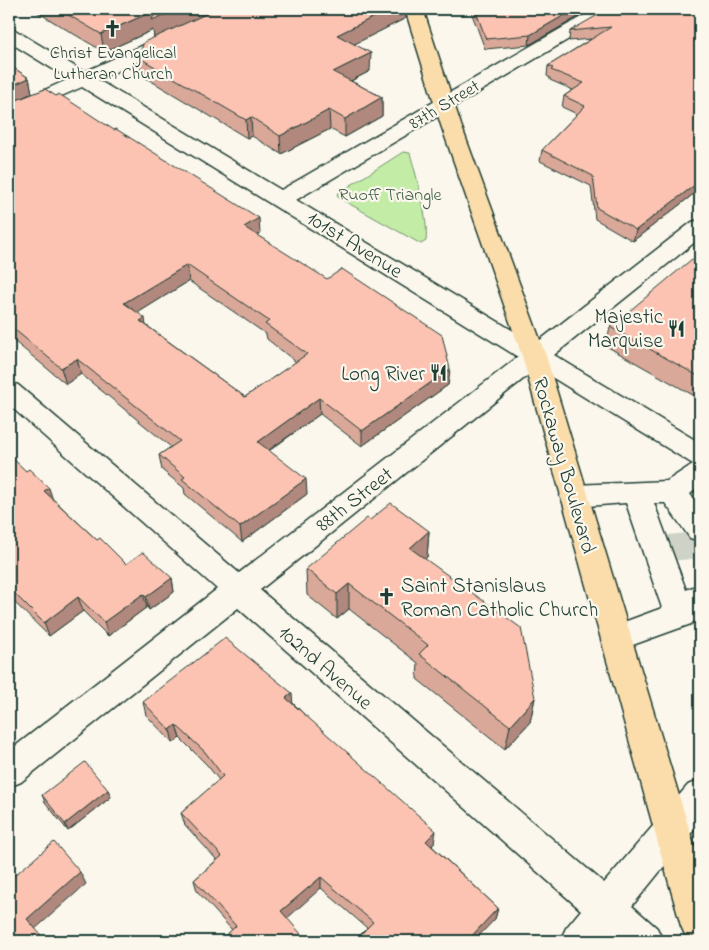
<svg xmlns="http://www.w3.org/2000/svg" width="709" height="950" viewBox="0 0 709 950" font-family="'Indie Flower',sans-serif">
	<rect width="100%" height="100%" fill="#fbf7ec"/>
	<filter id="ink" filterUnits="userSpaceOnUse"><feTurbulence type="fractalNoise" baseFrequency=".02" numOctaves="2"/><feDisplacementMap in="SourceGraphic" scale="10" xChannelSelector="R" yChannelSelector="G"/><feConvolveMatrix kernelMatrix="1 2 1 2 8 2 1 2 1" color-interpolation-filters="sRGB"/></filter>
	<g filter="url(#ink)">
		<path fill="#c3eca7" stroke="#71946e" d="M403 152 410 153C416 175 429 220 426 241L421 244 339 198 337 194Z"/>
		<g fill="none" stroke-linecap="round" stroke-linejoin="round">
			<polyline stroke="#cfd2c7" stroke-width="26" stroke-dasharray="26 12" stroke-linecap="butt" points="669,548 700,545"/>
			<defs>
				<polygon id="minor" points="223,9 246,9 243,13 98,80 281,190 595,9 616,9 613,13 296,200 535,344 692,222 700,220 700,238 554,355 700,443 700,486 690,494 700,508 700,541 690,538 665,503 654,503 686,590 700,584 700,615 691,624 616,651 605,647 601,638 605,629 662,608 626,503 574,507 564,504 560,496 564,488 574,485 667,481 693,464 537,368 260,590 604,883 688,785 700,780 700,822 632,906 657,928 663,941 616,941 608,934 603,941 560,941 566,928 581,910 238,608 21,782 9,787 9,751 217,589 9,405 9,382 18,385 239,573 518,357 82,87 9,119 9,106 69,79 9,42 9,29 15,30 84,72"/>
				<polygon id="major" points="405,9 423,9 461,125 546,356 700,865 700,941 687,939 681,926 522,356 441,125"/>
			</defs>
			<use href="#minor" stroke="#1f3d34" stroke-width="3"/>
			<use href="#major" stroke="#1f3d34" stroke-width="3"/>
			<use href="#minor" fill="#fbf7ec" fill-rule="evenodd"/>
			<use href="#major" fill="#fbddab" fill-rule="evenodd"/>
		</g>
		<g fill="#d9a899" stroke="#1f3d34" fill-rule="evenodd">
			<polygon points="32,9 406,9 406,18 354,44 370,71 351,81 382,97 382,116 345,137 330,129 281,154 252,136 247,138 141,75 138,57 154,37 153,30 104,52"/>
			<polygon points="470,9 592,9 529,45 485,49"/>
			<polygon points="700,9 700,189 633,241 595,219 591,186 540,161 542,150 577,114 562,107 564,96 573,90 550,80 550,78 547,76 548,66 591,39 569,41 570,31"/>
			<path d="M9 65 29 78 32 93 260 234 257 235 450 369 448 385 362 446 320 414 269 451 307 494 242 542 185 494 184 488 162 470 159 455 171 447 81 374 66 384 9 337ZM189 281 266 334 267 339 296 362 245 397 146 325 137 313Z"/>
			<polygon points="700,263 700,399 606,346 610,327"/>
			<polygon points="9,455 52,498 97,540 126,564 172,578 174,592 149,610 147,607 108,636 83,611 49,636 9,597"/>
			<polygon points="429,531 427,557 425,559 535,698 530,722 505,749 417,679 418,663 349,609 337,619 307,595 306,569"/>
			<polygon points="143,702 293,703 434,843 432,846 498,908 495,919 367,928 321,888 232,930 197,891 194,880 217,860 185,825 181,813 219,780 207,765 180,738 173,743 146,715"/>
			<polygon points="108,790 111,797 68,831 45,802 42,795"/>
		</g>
		<g fill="#b0887d" stroke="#1f3d34">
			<polygon points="178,9 219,9 154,38 153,30 104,52 101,34 156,10"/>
			<polygon points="390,9 406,9 406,18 337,53 337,35"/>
			<polygon points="575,9 592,9 529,45 530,35"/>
			<polygon points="371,53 370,71 333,90 333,72"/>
			<polygon points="29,78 32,93 9,104 9,87"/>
			<polygon points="382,97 382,116 345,137 345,119"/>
			<polygon points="329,110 330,129 281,154 280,136"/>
			<polygon points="251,117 252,136 247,138 246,120"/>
			<polygon points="700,181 700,189 633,241 636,230"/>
			<polygon points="259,218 260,234 245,242 244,227"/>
			<polygon points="187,265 189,281 128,319 124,303"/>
			<polygon points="145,318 147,334 140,321"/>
			<polygon points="77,359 81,374 66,384 61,368"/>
			<polygon points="450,369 448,385 362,446 362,431"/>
			<polygon points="319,398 320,414 259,457 258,442"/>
			<polygon points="306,479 307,494 242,542 240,527"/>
			<polygon points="49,488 54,503 44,491"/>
			<polygon points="429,531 427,557 408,574 410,548"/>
			<polygon points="172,578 174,592 149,610 146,597"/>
			<polygon points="349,584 349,609 337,619 337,594"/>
			<polygon points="143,594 147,607 108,636 104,622"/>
			<polygon points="78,597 83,611 49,636 44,623"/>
			<polygon points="292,693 293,706 286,698"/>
			<polygon points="535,698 530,722 505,749 510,726"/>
			<polygon points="176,725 180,738 173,743 170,730"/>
			<polygon points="108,790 111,797 68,831 65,824"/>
			<polygon points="436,831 434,843 425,853 426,841"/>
			<polygon points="80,872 86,884 34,930 27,919"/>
			<polygon points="321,877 321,888 283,922 281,911"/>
			<polygon points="498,908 495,919 474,941 467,941"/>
		</g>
		<g fill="#fcc3b2" stroke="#1f3d34" fill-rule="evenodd">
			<polygon points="58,9 178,9 152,20 156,10 101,34"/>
			<polygon points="217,9 390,9 337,35 371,53 333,72 382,97 345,119 329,110 280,136 251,117 246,120 138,57 144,42"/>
			<polygon points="475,9 575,9 530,35 486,39"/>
			<polygon points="608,9 700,9 700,181 636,230 597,208 593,176 542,150 585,106 564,96 584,83 551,70 553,68 548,66 611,27 570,31"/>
			<polygon points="9,65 29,78 9,87"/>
			<path d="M45 89 56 96 59 94 114 130 116 129 259 218 244 227 327 279 342 269 442 335 450 369 362 431 319 398 258 442 306 479 240 527 182 479 185 477 159 455 180 441 77 359 61 368 9 325V103ZM187 265 269 321 265 324 307 354 245 397 140 321 145 318 124 303Z"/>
			<polygon points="692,259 700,263 700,377 610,327"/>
			<polygon points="9,455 26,471 29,469 49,488 44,491 97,540 100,538 126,564 143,552 172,578 146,597 143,594 104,622 78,597 44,623 9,588"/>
			<polygon points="391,503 429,531 410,548 521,628 535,698 510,726 419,654 428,645 349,584 337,594 306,569 367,518 370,520"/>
			<polygon points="225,638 292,693 286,698 436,831 426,841 498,908 467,941 354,941 373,922 321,877 281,911 307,941 219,941 236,926 194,880 222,856 181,813 223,776 205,752 176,725 170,730 143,702"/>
			<polygon points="85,762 108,790 65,824 42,795"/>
			<polygon points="54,842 80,872 27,919 46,941 9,941 9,880"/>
		</g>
	</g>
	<defs>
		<symbol id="church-bare" viewBox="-9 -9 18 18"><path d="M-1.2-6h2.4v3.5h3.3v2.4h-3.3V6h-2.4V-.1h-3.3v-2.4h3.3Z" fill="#1f3d34" stroke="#fbf7ec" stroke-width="2.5" paint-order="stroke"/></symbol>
		<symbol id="restaurant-bare" viewBox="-9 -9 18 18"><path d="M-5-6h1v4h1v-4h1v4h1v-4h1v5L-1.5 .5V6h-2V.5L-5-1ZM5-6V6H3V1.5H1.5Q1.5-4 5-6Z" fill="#1f3d34" stroke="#fbf7ec" stroke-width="2.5" paint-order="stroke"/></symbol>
	</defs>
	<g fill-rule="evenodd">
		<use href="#church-bare" x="100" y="16" width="25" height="25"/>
		<use href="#restaurant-bare" x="664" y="316" width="25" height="25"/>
		<use href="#restaurant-bare" x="426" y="360" width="25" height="25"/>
		<use href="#church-bare" x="374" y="584" width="25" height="25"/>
	</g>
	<g text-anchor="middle" stroke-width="4.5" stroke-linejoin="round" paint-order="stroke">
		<g font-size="18" fill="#1f3d34" stroke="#fbf7ec">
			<text x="113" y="58">Christ Evangelical<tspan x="113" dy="21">Lutheran Church</tspan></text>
		</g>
		<g font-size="18" fill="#1f3d34" stroke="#fbf7ec">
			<text transform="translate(444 104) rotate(-31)" y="6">87th Street</text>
		</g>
		<g font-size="18" fill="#40604b" stroke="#fbf7ec">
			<text x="390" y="200">Ruoff Triangle</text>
		</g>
		<g font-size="21" fill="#1f3d34" stroke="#fbf7ec">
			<text transform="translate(355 244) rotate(32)" y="7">101st Avenue</text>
			<text transform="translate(565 465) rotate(74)" y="7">Rockaway Boulevard</text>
			<text transform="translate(354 499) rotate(-38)" y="7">88th Street</text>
			<text transform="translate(326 667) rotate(41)" y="7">102nd Avenue</text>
		</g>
		<g font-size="21" fill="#1f3d34" stroke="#fbf7ec" text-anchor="end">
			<text x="663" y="323">Majestic<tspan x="663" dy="24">Marquise</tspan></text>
			<text x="425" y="380">Long River</text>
			<text x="401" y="592" text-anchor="start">Saint Stanislaus<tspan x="401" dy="24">Roman Catholic Church</tspan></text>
		</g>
	</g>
	<rect width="709" height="950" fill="none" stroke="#fbf7ec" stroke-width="30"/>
	<rect x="15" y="15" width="679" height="920" fill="none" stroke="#1f3d34" stroke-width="2" filter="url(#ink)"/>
</svg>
